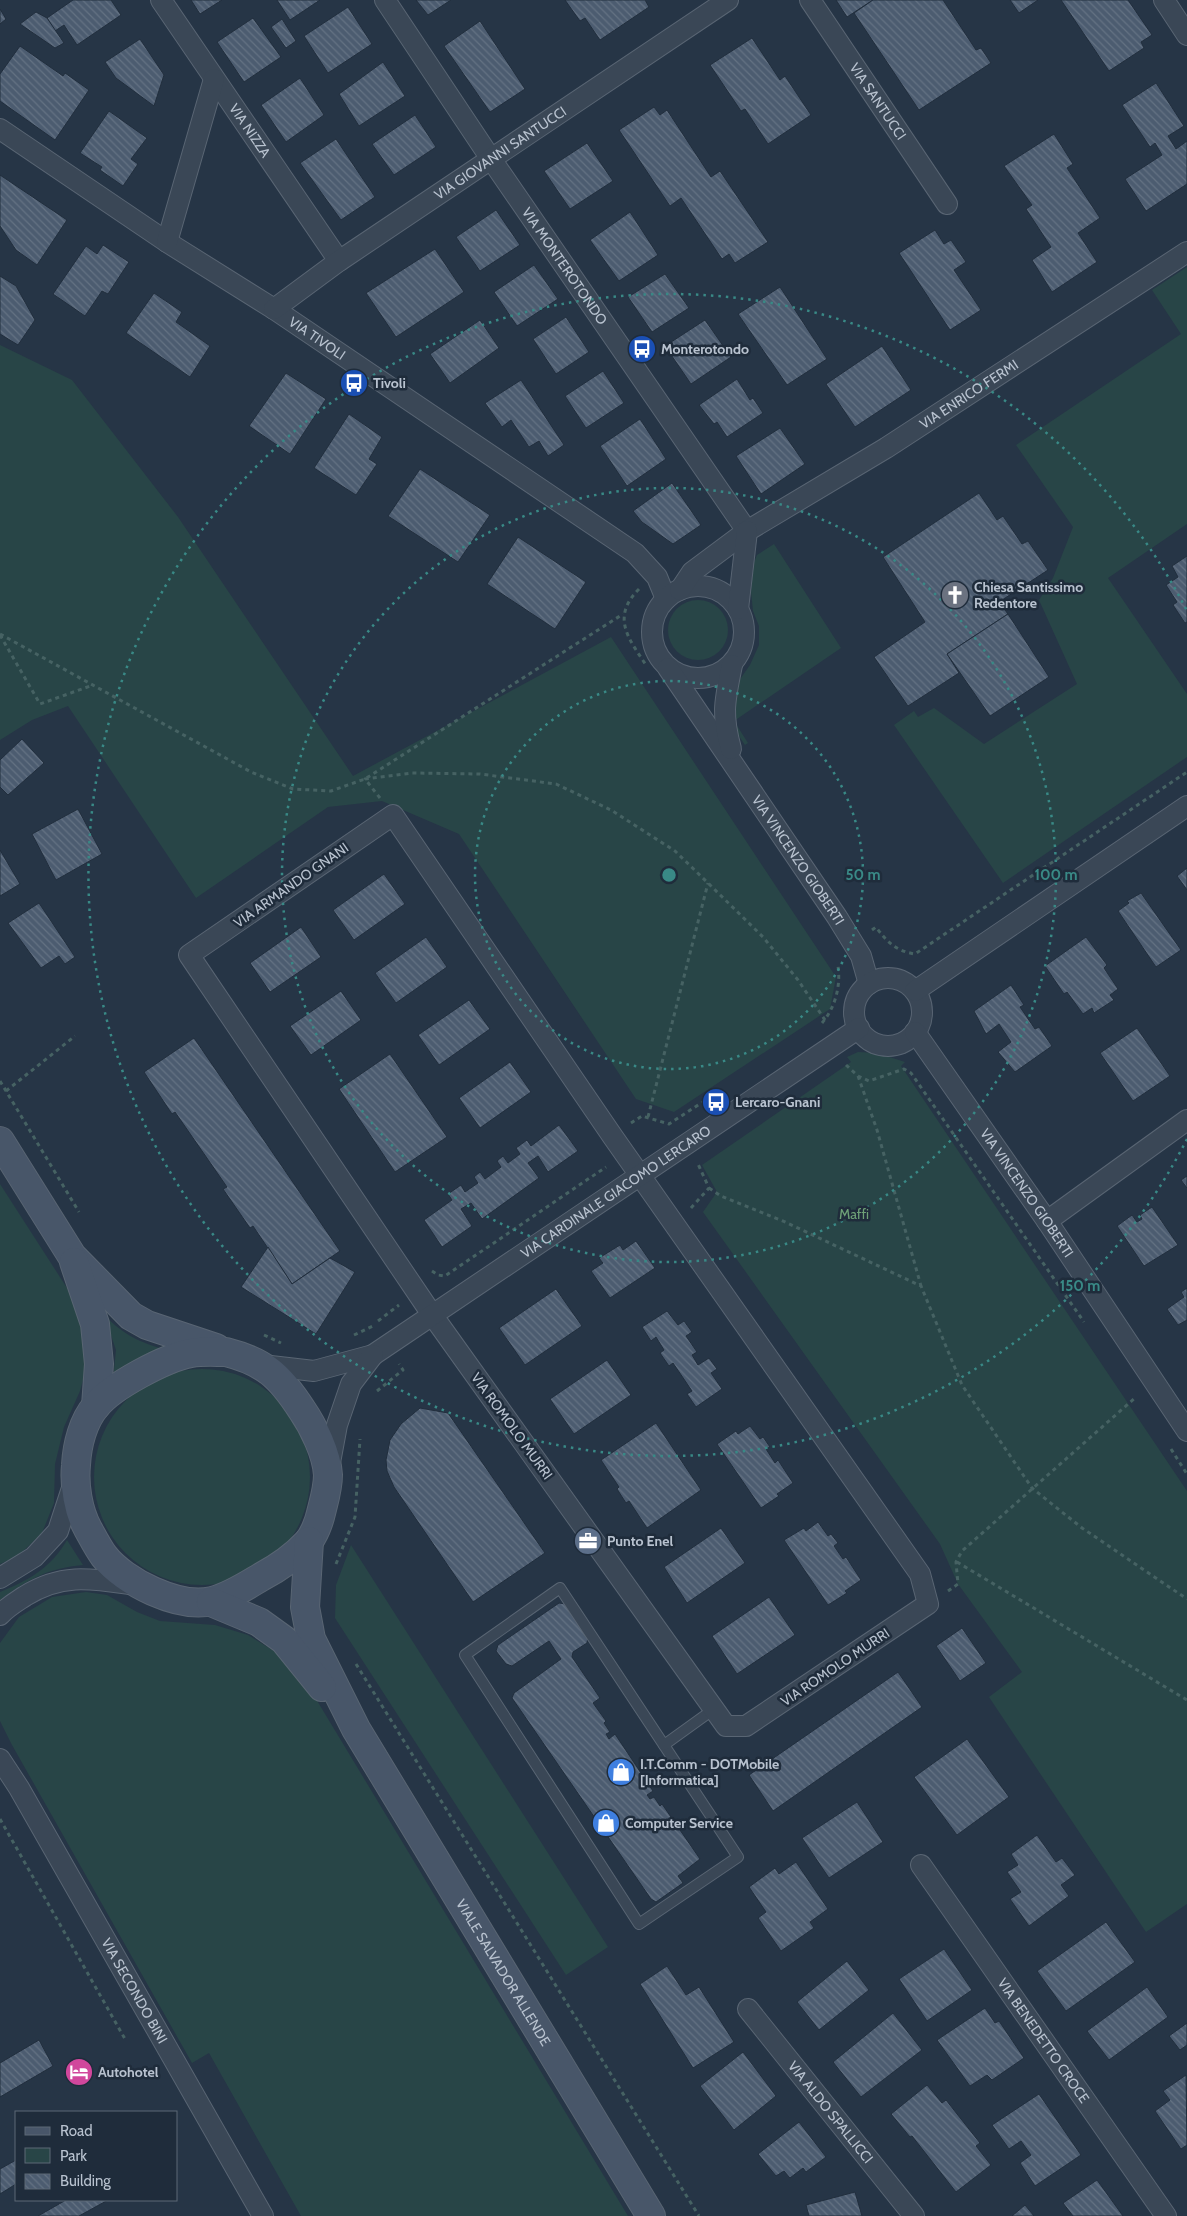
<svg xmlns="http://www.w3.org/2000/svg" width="1187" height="2216" viewBox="0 0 1187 2216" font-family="Cabin,sans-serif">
	<defs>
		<pattern id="building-back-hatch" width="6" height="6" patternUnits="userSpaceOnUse" patternTransform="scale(1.25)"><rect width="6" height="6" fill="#4c5c70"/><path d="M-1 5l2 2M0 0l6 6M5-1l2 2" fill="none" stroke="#647283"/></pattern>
	</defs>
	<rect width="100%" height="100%" fill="#263546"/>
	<g fill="#284547">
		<polygon points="1187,267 1187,524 1108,578 1187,694 1187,757 1003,883 894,725 914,711 918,717 934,708 984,744 1077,684 1039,600 1053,578 1073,527 1016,445 1181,334 1152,290"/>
		<polygon points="0,345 72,380 178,517 353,776 611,637 836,977 830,1009 674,1112 636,1099 459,834 382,801 328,807 196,898 68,706 32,720 0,740"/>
		<polygon points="774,544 841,648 734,721 748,743 745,745 731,724 736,685 750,665 759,645 759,626 753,611 751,592 753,565 757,555"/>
		<circle cx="698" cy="630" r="30"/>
		<polygon points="858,1052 877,1053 905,1062 901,1066 1187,1491 1187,1904 1146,1932 989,1697 1022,1672 958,1584 940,1544 703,1212 717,1192 702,1165 851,1062 847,1057"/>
		<polygon points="0,1184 76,1302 89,1358 80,1391 64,1427 55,1464 54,1503 42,1533 18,1556 0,1564"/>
		<path d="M104 1315C124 1335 139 1342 166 1350L113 1379 116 1350Z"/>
		<circle cx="202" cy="1477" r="108"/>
		<path d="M67 1540 83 1565C48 1568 27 1580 0 1600V1592C29 1580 51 1568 67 1540Z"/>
		<polygon points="351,1545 608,1947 566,1975 335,1618 336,1585"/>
		<polygon points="86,1592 107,1595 137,1612 160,1621 215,1625 248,1635 279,1654 313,1694 628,2216 301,2216 209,2053 192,2063 12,1745 0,1721 0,1643 19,1617 52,1597"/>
	</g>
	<g fill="url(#building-back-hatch)" stroke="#212e3d">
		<polygon points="73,0 111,0 121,15 77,45 64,25 55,31 47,18"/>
		<polygon points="191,0 222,0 200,14"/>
		<polygon points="277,0 320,0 290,20"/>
		<polygon points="416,0 451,0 428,15"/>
		<polygon points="565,0 645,0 649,7 600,40 585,18 580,21"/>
		<polygon points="836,0 873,0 847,17"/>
		<polygon points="873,0 943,0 976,50 981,48 991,63 919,110 854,13"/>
		<polygon points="1010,0 1038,0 1019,13"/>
		<polygon points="1061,0 1128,0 1152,35 1141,42 1144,48 1109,71"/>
		<polygon points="348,7 372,44 328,73 304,36"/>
		<polygon points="0,9 6,19 0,24"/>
		<polygon points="36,12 47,18 64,43 55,48 20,24"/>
		<polygon points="253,18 281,57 244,82 217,42"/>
		<polygon points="282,19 296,41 286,48 271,27"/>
		<polygon points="480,21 525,89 490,112 444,46"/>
		<polygon points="752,38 780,80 785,76 811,115 768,144 745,109 741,111 710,65"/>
		<polygon points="140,39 164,75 154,106 116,78 105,62"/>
		<polygon points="20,46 63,76 65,73 89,90 55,140 0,101 0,74"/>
		<polygon points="383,62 405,96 359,126 339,94"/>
		<polygon points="300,78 324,115 286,142 261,105"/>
		<polygon points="1156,83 1184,126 1168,136 1176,149 1187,141 1187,184 1146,211 1125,179 1162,155 1155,143 1150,147 1122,105"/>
		<polygon points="654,107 660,115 667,110 711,177 720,171 768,242 735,263 729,254 722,259 681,198 670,206 619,130"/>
		<polygon points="109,111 147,138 131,159 138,164 123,186 100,170 102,167 80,153"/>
		<polygon points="415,115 436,147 394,175 372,144"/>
		<polygon points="1054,134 1073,164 1067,168 1100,218 1078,233 1097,262 1052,292 1032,260 1051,247 1026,209 1032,205 1004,166"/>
		<polygon points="336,139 375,197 341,220 300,163"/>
		<polygon points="587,143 613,181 570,209 544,171"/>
		<polygon points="0,175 67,220 37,265 16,250 0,226"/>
		<polygon points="496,210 520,245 480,271 456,237"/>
		<polygon points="630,212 658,255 619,281 590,240"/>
		<polygon points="935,230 944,244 951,240 966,262 954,270 981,310 950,330 899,253"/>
		<polygon points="103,245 129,262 108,294 102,291 85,316 53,294 86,246 97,254"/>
		<polygon points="435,249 464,292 396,337 366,293"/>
		<polygon points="534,265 558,299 517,326 494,292"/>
		<polygon points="665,274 689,308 652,332 628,297"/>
		<polygon points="0,276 16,286 35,320 18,345 0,334"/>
		<polygon points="780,287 827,359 787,385 738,314"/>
		<polygon points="154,293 182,312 176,322 210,346 190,377 126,333"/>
		<polygon points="566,317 589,352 556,374 533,339"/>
		<polygon points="480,320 499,348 450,383 430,354"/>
		<polygon points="705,320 731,357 691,384 665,346"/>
		<polygon points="882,346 911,390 855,427 826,384"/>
		<polygon points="603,371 624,403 586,428 565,396"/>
		<polygon points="286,373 326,399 290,454 249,426"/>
		<polygon points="737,379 750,400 753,398 763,413 727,437 717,422 714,424 699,405"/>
		<polygon points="521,380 564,445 548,456 539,441 529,447 511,420 502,427 485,403"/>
		<polygon points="349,414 382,437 369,459 377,464 356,495 314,468"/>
		<polygon points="640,419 666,459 627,486 600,446"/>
		<polygon points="780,428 805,464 761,494 736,456"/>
		<polygon points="420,469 490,515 458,562 388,516"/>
		<polygon points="672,483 701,525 673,544 642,522 633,511"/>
		<polygon points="979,493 997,520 1003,516 1022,544 1028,541 1048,570 999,602 1008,614 947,654 959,673 908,706 874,657 925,622 883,557"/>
		<polygon points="518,537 586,582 555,629 487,584"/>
		<polygon points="1187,556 1187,622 1185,623 1173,605 1177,602 1166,585 1178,577 1172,566"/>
		<polygon points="1008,614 1049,677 990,716 947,654"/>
		<polygon points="22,739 44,763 8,795 0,787 0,760"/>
		<polygon points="78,809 102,854 56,880 32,834"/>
		<polygon points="0,850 20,884 0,896"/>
		<polygon points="1187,868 1187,890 1177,876"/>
		<polygon points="384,874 405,904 354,940 333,910"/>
		<polygon points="1141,893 1181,950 1156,967 1118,911 1129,903 1127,901"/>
		<polygon points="39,903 75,957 65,964 59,956 41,968 8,923"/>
		<polygon points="301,927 321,957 270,992 250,963"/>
		<polygon points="426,937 447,967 396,1003 375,973"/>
		<polygon points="1086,937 1107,965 1104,968 1118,989 1110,995 1114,1000 1094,1013 1092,1008 1083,1014 1067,992 1064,994 1045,966"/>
		<polygon points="1011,985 1024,1005 1020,1007 1035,1029 1039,1027 1052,1046 1015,1072 998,1052 1011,1042 999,1024 986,1034 974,1011"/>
		<polygon points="341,991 361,1020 311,1055 290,1026"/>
		<polygon points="469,1000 490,1029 439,1065 418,1035"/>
		<polygon points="1137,1028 1170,1076 1133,1101 1100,1053"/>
		<polygon points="194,1038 340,1251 292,1284 253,1226 250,1228 223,1189 227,1187 175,1112 172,1114 144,1072"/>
		<polygon points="390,1054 447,1137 395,1172 339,1089"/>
		<polygon points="510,1062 531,1092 480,1128 459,1098"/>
		<polygon points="559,1125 578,1151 548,1172 538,1156 528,1163 539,1178 482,1219 471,1203 461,1209 472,1226 442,1247 424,1220 452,1200 448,1194 461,1185 465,1192 478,1183 474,1177 480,1172 485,1179 501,1167 497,1161 503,1156 508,1163 520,1154 516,1148 527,1140 531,1146"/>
		<polygon points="1187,1176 1187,1188 1181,1180"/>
		<polygon points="1152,1207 1178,1245 1144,1266 1117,1226 1132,1215 1137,1222 1142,1219 1140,1215"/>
		<polygon points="636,1241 655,1268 610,1298 591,1271 603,1263 599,1258 620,1245 623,1250"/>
		<polygon points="268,1247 292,1284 330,1258 355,1272 316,1334 241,1287"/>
		<polygon points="1187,1288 1187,1320 1178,1325 1167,1309 1184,1297 1181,1292"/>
		<polygon points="556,1289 582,1326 525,1365 499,1328"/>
		<polygon points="667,1311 678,1325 684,1321 692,1332 686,1336 697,1352 692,1355 698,1365 709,1358 717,1369 711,1373 722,1389 696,1407 687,1394 692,1391 673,1363 669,1366 660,1353 664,1350 656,1337 651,1341 642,1327"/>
		<polygon points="607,1360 631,1395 574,1434 550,1399"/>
		<polygon points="420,1408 448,1413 545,1553 473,1602 394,1487 387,1471 386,1460 390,1440 401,1424"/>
		<polygon points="656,1423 701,1490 647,1528 629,1501 626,1503 617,1489 619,1487 601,1460"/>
		<polygon points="750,1426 760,1439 763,1437 770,1447 766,1449 775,1463 778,1460 793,1483 777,1494 779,1496 761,1508 717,1444 736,1431 738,1434"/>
		<polygon points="818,1522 828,1536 831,1534 838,1543 834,1546 843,1559 846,1557 861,1580 845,1591 847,1593 828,1605 784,1540 804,1528 806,1531"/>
		<polygon points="721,1528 745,1563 687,1603 664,1567"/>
		<polygon points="769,1597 795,1635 737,1674 712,1636"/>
		<polygon points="559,1603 566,1604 588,1637 587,1643 573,1652 572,1657 600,1698 593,1703 606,1721 604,1723 610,1732 606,1734 609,1739 615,1734 653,1791 647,1795 650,1799 654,1797 660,1806 662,1804 700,1859 678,1876 683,1883 656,1902 651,1899 512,1698 514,1693 561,1659 549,1641 512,1666 506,1664 496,1651 498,1645"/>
		<polygon points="962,1628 986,1663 960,1681 936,1646"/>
		<polygon points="898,1672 922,1707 773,1811 749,1775"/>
		<polygon points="967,1739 1009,1797 957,1835 914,1777"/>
		<polygon points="857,1802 883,1842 829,1878 802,1838"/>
		<polygon points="1037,1835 1056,1862 1062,1858 1075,1875 1061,1885 1069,1896 1029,1926 1010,1899 1021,1892 1007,1872 1018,1865 1011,1854"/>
		<polygon points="796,1862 828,1909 810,1922 814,1928 781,1951 758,1918 766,1912 749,1887 775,1868 779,1874"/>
		<polygon points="1106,1922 1135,1962 1066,2011 1037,1971"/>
		<polygon points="944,1949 972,1990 927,2021 899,1979"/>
		<polygon points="847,1961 869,1990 819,2030 797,2002"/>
		<polygon points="667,1966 686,1995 699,1987 734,2042 693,2068 640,1984"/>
		<polygon points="1147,1987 1168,2017 1109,2060 1087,2031"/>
		<polygon points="985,2008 995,2023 999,2021 1024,2058 992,2080 987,2075 970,2086 937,2040"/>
		<polygon points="893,2013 922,2050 861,2097 833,2062"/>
		<polygon points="1187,2023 1187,2045 1180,2050 1169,2036"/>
		<polygon points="39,2040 53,2066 0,2097 0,2063"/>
		<polygon points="743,2052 776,2096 734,2130 700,2086"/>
		<polygon points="1186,2075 1187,2145 1181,2149 1155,2111 1170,2100 1163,2091"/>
		<polygon points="927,2085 942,2103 946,2100 980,2143 976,2146 991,2165 956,2192 912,2136 910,2137 891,2114"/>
		<polygon points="1039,2094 1081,2155 1035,2186 1020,2163 1031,2155 1021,2141 1009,2149 992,2125"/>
		<polygon points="799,2122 826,2157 806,2172 803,2168 790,2178 784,2171 776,2176 758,2154"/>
		<polygon points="16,2160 16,2184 0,2194 0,2169"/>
		<polygon points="1097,2180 1123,2216 1073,2216 1063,2203"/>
		<polygon points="855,2192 862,2216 809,2216 806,2205"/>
		<polygon points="66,2200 108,2200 79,2216 38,2216"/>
		<polygon points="1025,2205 1034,2216 1012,2216"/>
	</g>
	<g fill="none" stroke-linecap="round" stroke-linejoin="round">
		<defs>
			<g id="lane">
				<polygon points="560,1588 738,1857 639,1924 465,1655"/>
				<polyline points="664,1745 714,1709"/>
			</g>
			<g id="street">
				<path id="s1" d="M161 0 339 261"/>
				<path id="s2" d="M385 0 491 159 747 531"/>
				<path id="s3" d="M810 0 947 204"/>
				<polyline points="1164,0 1187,35"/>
				<path id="s4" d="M0 129 167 242 274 309 635 553 657 577 666 599"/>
				<polyline points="167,242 214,79"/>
				<path id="s5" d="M274 309 339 261 728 0"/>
				<circle cx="698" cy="632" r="46"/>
				<path id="s6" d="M680 590 692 572 747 531 886 448 1187 252"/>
				<polyline points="738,609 747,531"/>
				<path id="s7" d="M668 668 837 917 861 956 869 984"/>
				<path d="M731 749C721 713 725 700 732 665"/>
				<polygon points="393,815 613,1137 920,1574 928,1604 746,1726 726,1726 433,1316 189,955"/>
				<circle cx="888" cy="1012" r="34"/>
				<polyline points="915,991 1187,806"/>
				<path id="s8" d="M915 1032 1047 1221 1187 1431"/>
				<polyline points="1047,1221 1187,1120"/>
				<path id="s9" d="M262 1365 314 1371 373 1355 859 1028"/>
				<polyline points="329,1468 337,1425 351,1384 373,1355"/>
				<polyline points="0,1578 34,1557 58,1531 73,1485"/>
				<path d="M0 1615C7 1607 16 1602 25 1596 63 1572 94 1579 136 1585"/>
				<path id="s10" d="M0 1759 19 1788 263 2216"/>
				<path id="s11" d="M921 1865 1166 2216"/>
				<path id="s12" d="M748 2009 914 2216"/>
			</g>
			<g id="secondary">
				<polyline points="0,1141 72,1256 131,1316 147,1325 216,1348"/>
				<polyline points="74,1262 95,1324 99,1364 96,1406"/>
				<path d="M226 1352C265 1362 280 1376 302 1410 313 1426 327 1454 328 1475 328 1488 324 1501 321 1513 319 1522 314 1535 308 1542 295 1556 278 1568 261 1577 246 1586 229 1597 212 1601 179 1609 124 1582 104 1556 98 1548 93 1538 88 1529 78 1511 74 1485 76 1465 77 1445 83 1421 96 1406 112 1386 165 1358 191 1353 202 1351 215 1352 226 1352Z"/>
				<path id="s13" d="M309 1541 305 1607 311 1639 356 1729 651 2216"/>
				<polyline points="211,1602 259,1622 284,1640 322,1687"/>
			</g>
		</defs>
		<use href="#lane" stroke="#596573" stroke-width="12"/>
		<use href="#street" stroke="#596573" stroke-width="22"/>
		<use href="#secondary" stroke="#596573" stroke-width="30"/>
		<g stroke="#466263" stroke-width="3" stroke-dasharray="4 4" stroke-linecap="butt">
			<path d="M639 589C611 617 628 638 646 665"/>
			<polyline points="0,634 251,772 293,789 331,791 365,779 623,614"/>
			<polyline points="0,635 40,704 93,685"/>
			<polyline points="380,798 365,779 412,773 480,774 556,784 611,810 675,851 708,883 763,937 798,980 825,1020"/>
			<path d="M872 930 876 927C887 942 896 951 915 954L1187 772"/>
			<path d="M822 1023C835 1008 841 986 838 966"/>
			<polyline points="846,1065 858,1076 869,1081 904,1069 911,1073 1084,1322"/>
			<polyline points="858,1076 877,1130 921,1286"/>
			<polyline points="0,1081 79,1212"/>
			<polyline points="6,1091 75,1036"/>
			<polyline points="648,1117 708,883"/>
			<polyline points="631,1123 642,1116 669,1124 715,1094"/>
			<polyline points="709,1188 721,1196 783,1221 921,1286 962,1385 1032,1488 1082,1528 1187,1599"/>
			<polyline points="691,1208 709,1188 698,1164"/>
			<polyline points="432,1271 438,1275 445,1276 606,1167"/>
			<polyline points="378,1321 399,1305"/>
			<polyline points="264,1335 281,1343"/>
			<polyline points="354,1335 373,1326"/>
			<polyline points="377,1391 403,1370 399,1364"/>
			<polyline points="1171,1449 1187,1474"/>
			<polyline points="957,1562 1187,1700"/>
			<polyline points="336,1564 355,1517 360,1439"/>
			<polyline points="948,1591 958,1584 956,1562 962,1551 1136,1397"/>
			<polyline points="356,1664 699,2216"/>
			<polyline points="0,1819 125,2039"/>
		</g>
		<use href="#lane" stroke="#3a4756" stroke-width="10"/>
		<use href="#street" stroke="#3a4756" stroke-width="20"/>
		<use href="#secondary" stroke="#485669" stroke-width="28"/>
	</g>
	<g fill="none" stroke="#398986" stroke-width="2.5" stroke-dasharray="2.5 5">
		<circle cx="669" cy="875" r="194"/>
		<circle cx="669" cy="875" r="387"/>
		<path d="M1187 1139A581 581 0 1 1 1187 611"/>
	</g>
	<defs>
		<symbol id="bus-disc" viewBox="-11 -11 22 22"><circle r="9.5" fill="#1a4fb4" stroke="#1f2c3b"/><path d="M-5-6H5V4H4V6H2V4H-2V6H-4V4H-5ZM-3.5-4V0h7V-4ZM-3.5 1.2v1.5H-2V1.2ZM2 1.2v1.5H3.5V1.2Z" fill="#fff"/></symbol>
		<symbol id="church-disc" viewBox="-11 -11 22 22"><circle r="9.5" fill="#6b7280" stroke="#1f2c3b"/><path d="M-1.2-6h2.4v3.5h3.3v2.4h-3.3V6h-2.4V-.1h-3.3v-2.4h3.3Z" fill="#fff"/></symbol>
		<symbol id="office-disc" viewBox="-11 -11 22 22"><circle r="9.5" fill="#5c6f8a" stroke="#1f2c3b"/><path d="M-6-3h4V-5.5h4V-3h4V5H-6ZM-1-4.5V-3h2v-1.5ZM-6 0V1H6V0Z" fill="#fff"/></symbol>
		<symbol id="shop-disc" viewBox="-11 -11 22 22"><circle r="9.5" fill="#3f7fe0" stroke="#1f2c3b"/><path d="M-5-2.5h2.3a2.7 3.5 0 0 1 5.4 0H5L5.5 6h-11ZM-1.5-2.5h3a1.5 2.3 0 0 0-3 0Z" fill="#fff"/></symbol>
		<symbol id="hotel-disc" viewBox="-11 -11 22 22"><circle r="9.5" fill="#d1479c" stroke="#1f2c3b"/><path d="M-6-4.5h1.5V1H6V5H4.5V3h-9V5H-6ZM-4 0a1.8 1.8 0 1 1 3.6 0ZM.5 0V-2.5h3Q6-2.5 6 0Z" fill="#fff"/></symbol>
	</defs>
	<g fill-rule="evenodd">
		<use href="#bus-disc" x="626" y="333" width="32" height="32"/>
		<use href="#bus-disc" x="338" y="367" width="32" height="32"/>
		<use href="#church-disc" x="939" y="579" width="32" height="32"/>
		<use href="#bus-disc" x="700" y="1086" width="32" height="32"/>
		<use href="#office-disc" x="572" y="1525" width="32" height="32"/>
		<use href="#shop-disc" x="605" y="1756" width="32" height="32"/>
		<use href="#shop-disc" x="590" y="1807" width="32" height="32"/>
		<use href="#hotel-disc" x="63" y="2056" width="32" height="32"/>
	</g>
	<g text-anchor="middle" stroke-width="5" stroke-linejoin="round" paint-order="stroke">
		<g font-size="14" fill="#b8c2cf" stroke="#1f2c3b">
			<text dy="5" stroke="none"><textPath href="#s3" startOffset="122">VIA SANTUCCI</textPath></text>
			<text dy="5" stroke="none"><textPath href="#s1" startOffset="158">VIA NIZZA</textPath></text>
			<text dy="5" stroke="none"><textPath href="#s5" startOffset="275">VIA GIOVANNI SANTUCCI</textPath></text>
			<text dy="5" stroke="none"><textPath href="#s2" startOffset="321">VIA MONTEROTONDO</textPath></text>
			<text dy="5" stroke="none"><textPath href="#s4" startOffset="380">VIA TIVOLI</textPath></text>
			<text dy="5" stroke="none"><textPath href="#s6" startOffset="351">VIA ENRICO FERMI</textPath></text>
			<text dy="5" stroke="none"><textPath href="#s7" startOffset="232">VIA VINCENZO GIOBERTI</textPath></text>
			<text transform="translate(291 885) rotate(-35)" y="5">VIA ARMANDO GNANI</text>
			<text dy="5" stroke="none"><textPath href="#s9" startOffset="406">VIA CARDINALE GIACOMO LERCARO</textPath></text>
			<text dy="5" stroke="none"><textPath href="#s8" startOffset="196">VIA VINCENZO GIOBERTI</textPath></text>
			<text transform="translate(512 1426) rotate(54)" y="5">VIA ROMOLO MURRI</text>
			<text transform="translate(835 1667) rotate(-34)" y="5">VIA ROMOLO MURRI</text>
			<text dy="5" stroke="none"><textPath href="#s13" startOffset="484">VIALE SALVADOR ALLENDE</textPath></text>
			<text dy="5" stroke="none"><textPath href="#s10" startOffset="268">VIA SECONDO BINI</textPath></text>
			<text dy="5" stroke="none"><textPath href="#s11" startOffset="214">VIA BENEDETTO CROCE</textPath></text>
			<text dy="5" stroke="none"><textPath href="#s12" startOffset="132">VIA ALDO SPALLICCI</textPath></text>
		</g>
		<g font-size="14" font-weight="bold" fill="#b8c2cf" stroke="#1f2c3b" text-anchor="start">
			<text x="661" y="354">Monterotondo</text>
			<text x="373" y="388">Tivoli</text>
			<text x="974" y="592">Chiesa Santissimo<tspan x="974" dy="16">Redentore</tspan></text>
			<text x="735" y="1107">Lercaro-Gnani</text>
			<text x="607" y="1546">Punto Enel</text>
			<text x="640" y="1769">I.T.Comm - DOTMobile<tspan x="640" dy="16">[Informatica]</tspan></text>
			<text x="625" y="1828">Computer Service</text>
			<text x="98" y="2077">Autohotel</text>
		</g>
		<g font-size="14" fill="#6ea177" stroke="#1f2c3b">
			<text x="854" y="1219">Maffi</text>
		</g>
	</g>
	<circle cx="669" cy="875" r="8" fill="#398986" stroke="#1f2c3b" stroke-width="2.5"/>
	<g font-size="15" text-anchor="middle" font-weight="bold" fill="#398986" stroke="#1f2c3b" stroke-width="5" stroke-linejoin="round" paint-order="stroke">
		<text x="863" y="880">50 m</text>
		<text x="1056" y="880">100 m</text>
		<text x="1080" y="1291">150 m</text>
	</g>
	<rect x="15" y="2111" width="162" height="90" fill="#1f2c3b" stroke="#5c6876"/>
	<rect x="25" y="2127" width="25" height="8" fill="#485669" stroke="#5c6876"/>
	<text x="60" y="2136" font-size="15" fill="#b8c2cf">Road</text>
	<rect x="25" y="2148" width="25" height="15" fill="#284547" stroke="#5c6876"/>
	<text x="60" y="2161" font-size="15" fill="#b8c2cf">Park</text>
	<rect x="25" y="2174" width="25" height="15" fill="url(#building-back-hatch)" stroke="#5c6876"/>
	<text x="60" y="2186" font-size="15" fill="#b8c2cf">Building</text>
</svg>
